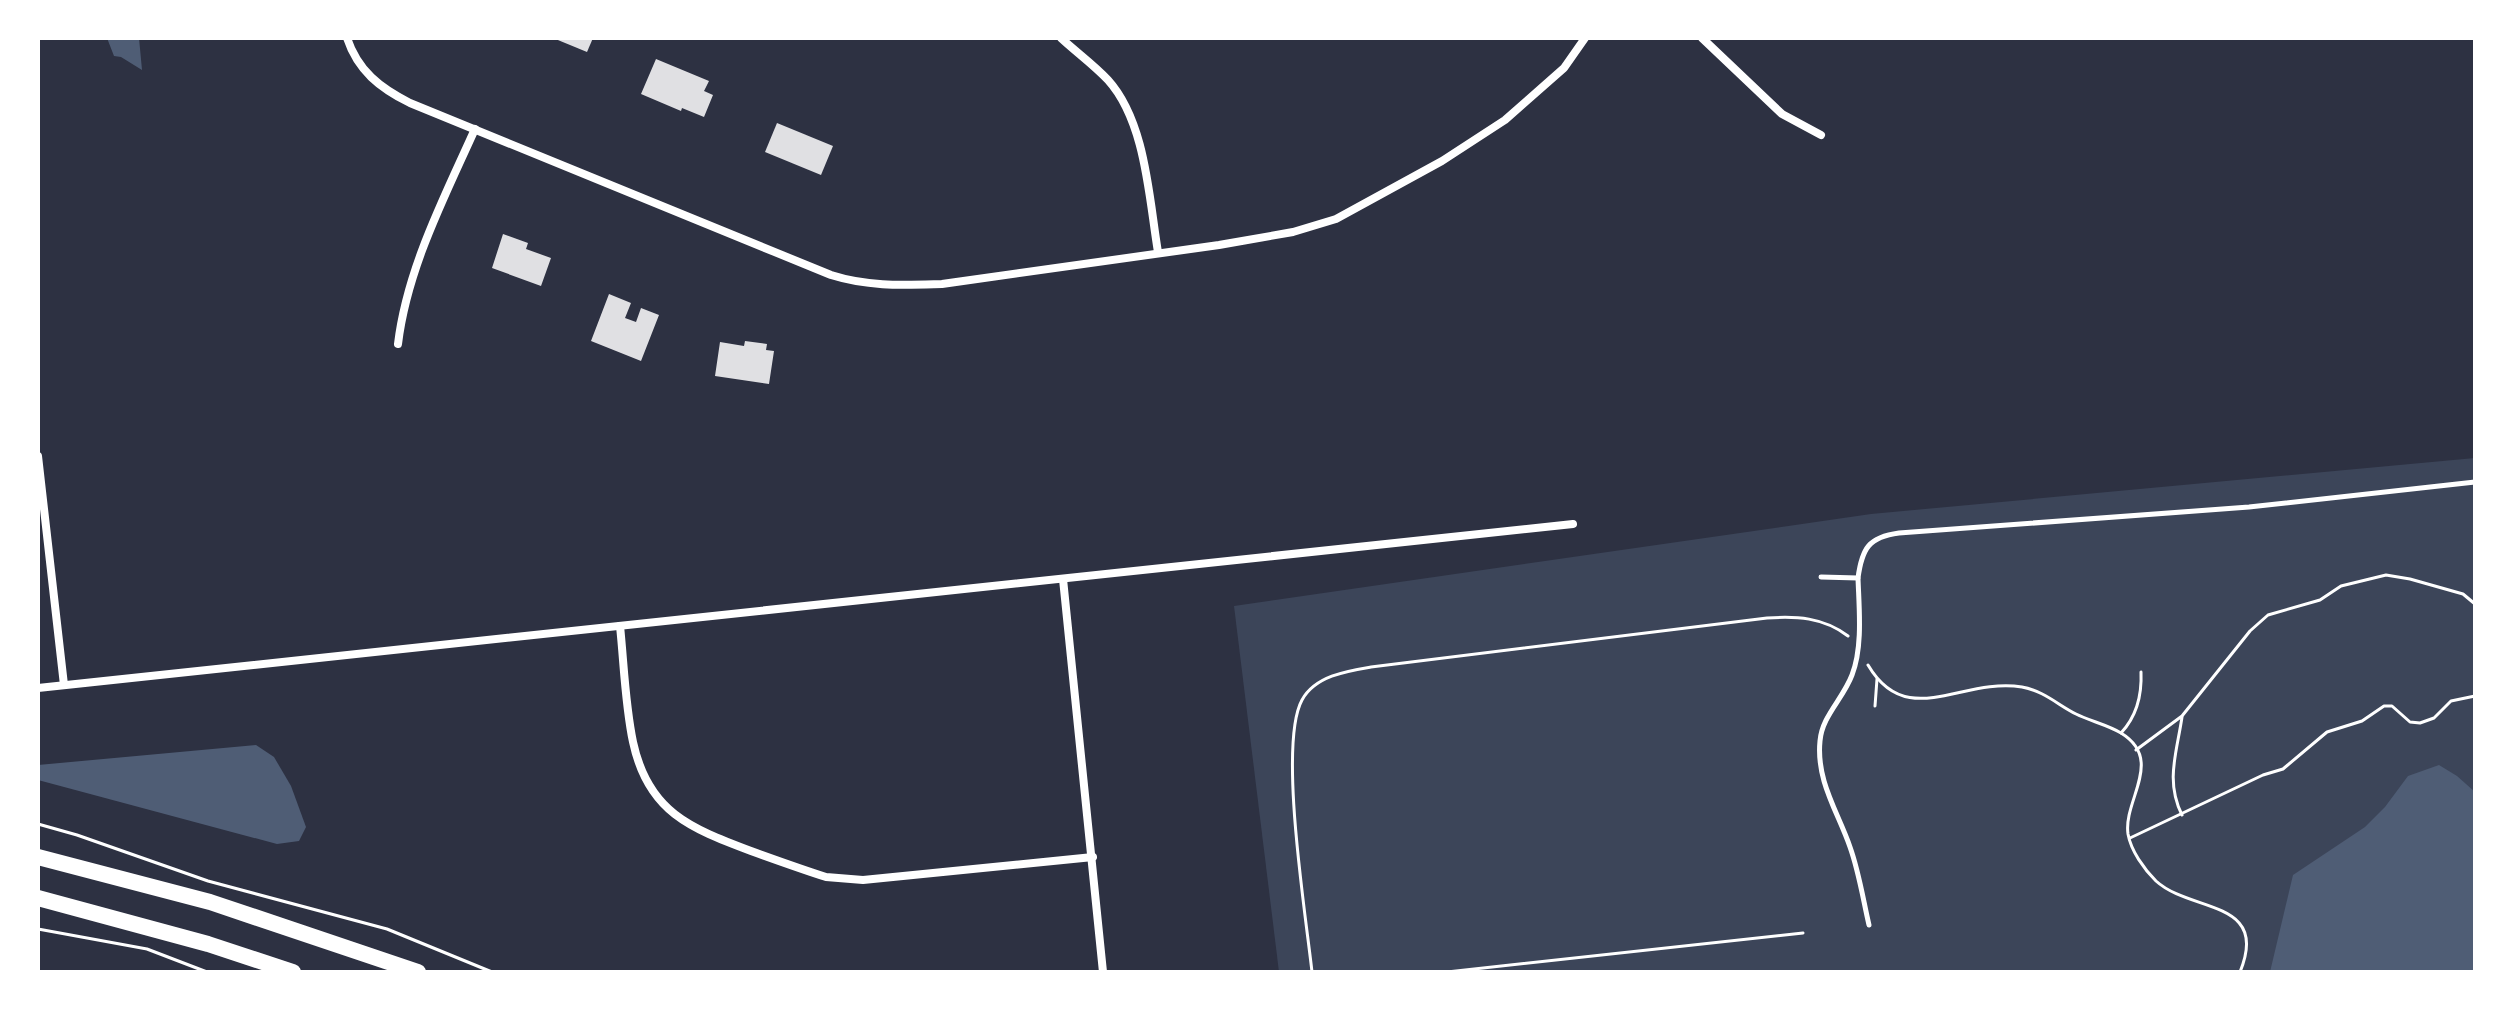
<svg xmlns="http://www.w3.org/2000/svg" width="2513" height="1010" viewBox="0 0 2513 1010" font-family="'Work Sans',sans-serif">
	<rect width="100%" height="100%" fill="#2d3142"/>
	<polygon fill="#3c4559" points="2475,458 2475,972 1279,972 1234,606 1871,514"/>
	<g fill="#4f5d75">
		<polygon points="107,38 139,38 142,70 121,57 114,56"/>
		<polygon points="256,745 274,757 291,786 306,827 299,841 277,844 38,780 38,765"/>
		<polygon points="2439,765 2457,776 2475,792 2475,972 2270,972 2293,875 2365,827 2385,807 2408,776"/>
	</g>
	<g fill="#e0e0e3">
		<polygon points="553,38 593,38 587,52"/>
		<polygon points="656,59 709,81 704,91 713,95 704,117 682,108 681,111 641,94"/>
		<polygon points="777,123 833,146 821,175 765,152"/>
		<polygon points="503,234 528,243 526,249 551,258 541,286 492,268"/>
		<polygon points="609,294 631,303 625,318 636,322 641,308 659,315 641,361 591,341"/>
		<polygon points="745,341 767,344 766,350 774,351 769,384 715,376 720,342 744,346"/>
	</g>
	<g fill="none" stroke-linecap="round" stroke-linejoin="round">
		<g stroke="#fff" stroke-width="3">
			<path d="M1868 665C1907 731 1961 677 2022 687 2044 691 2058 705 2076 714 2090 721 2108 725 2121 733 2165 760 2123 800 2128 834 2131 851 2144 869 2156 881 2191 913 2270 899 2240 972"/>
			<polyline points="1875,706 1877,679"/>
			<path d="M2121 733C2137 716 2142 695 2141 672"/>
			<polyline points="2136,750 2182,716 2250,631 2268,615 2320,600 2341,586 2386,575 2410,579 2463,594 2475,604"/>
			<path d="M2182 815C2165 781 2177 752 2182 717"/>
			<polyline points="38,824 77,835 208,881 387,929 492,972"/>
			<polyline points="2130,838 2263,775 2283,769 2327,732 2362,721 2384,706 2392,706 2410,722 2420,723 2434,718 2451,701 2475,696"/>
			<polyline points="38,929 147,949 207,972"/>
			<path d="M1312 972C1306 916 1278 744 1302 700 1315 676 1347 671 1371 667L1767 618C1796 616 1823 617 1848 636"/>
			<polyline points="1447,972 1803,933"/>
		</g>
		<g stroke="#fff" stroke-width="5">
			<path d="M1821 577 1858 578C1862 548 1869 537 1899 533L2249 507 2475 482"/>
			<path d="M1858 578C1859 608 1863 647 1852 675 1843 699 1822 716 1820 741 1816 781 1838 812 1850 847 1859 872 1863 899 1869 925"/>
		</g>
		<g stroke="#fff" stroke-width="8">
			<path d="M347 38C358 71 380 88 410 103L831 275C869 287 904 285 942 284L1219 245 1293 232 1336 219 1442 161 1505 120 1564 68 1585 38"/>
			<path d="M1061 38C1076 52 1094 65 1108 80 1146 122 1149 199 1158 252"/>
			<polyline points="1702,38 1782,114 1821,135"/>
			<path d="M398 344C407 269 444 198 475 129"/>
			<polyline points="38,456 64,685"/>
			<polyline points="1063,579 1103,972"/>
			<path d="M620 626C624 664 625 704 633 742 648 812 690 828 751 851 776 860 801 869 826 877L863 880 1093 857"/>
			<polyline points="38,688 1573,524"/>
		</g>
		<g stroke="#fff" stroke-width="16">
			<polyline points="38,857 210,902 418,972"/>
			<polyline points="38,898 208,944 293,972"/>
		</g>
	</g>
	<rect width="2513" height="1010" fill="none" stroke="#ffffff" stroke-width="80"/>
</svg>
